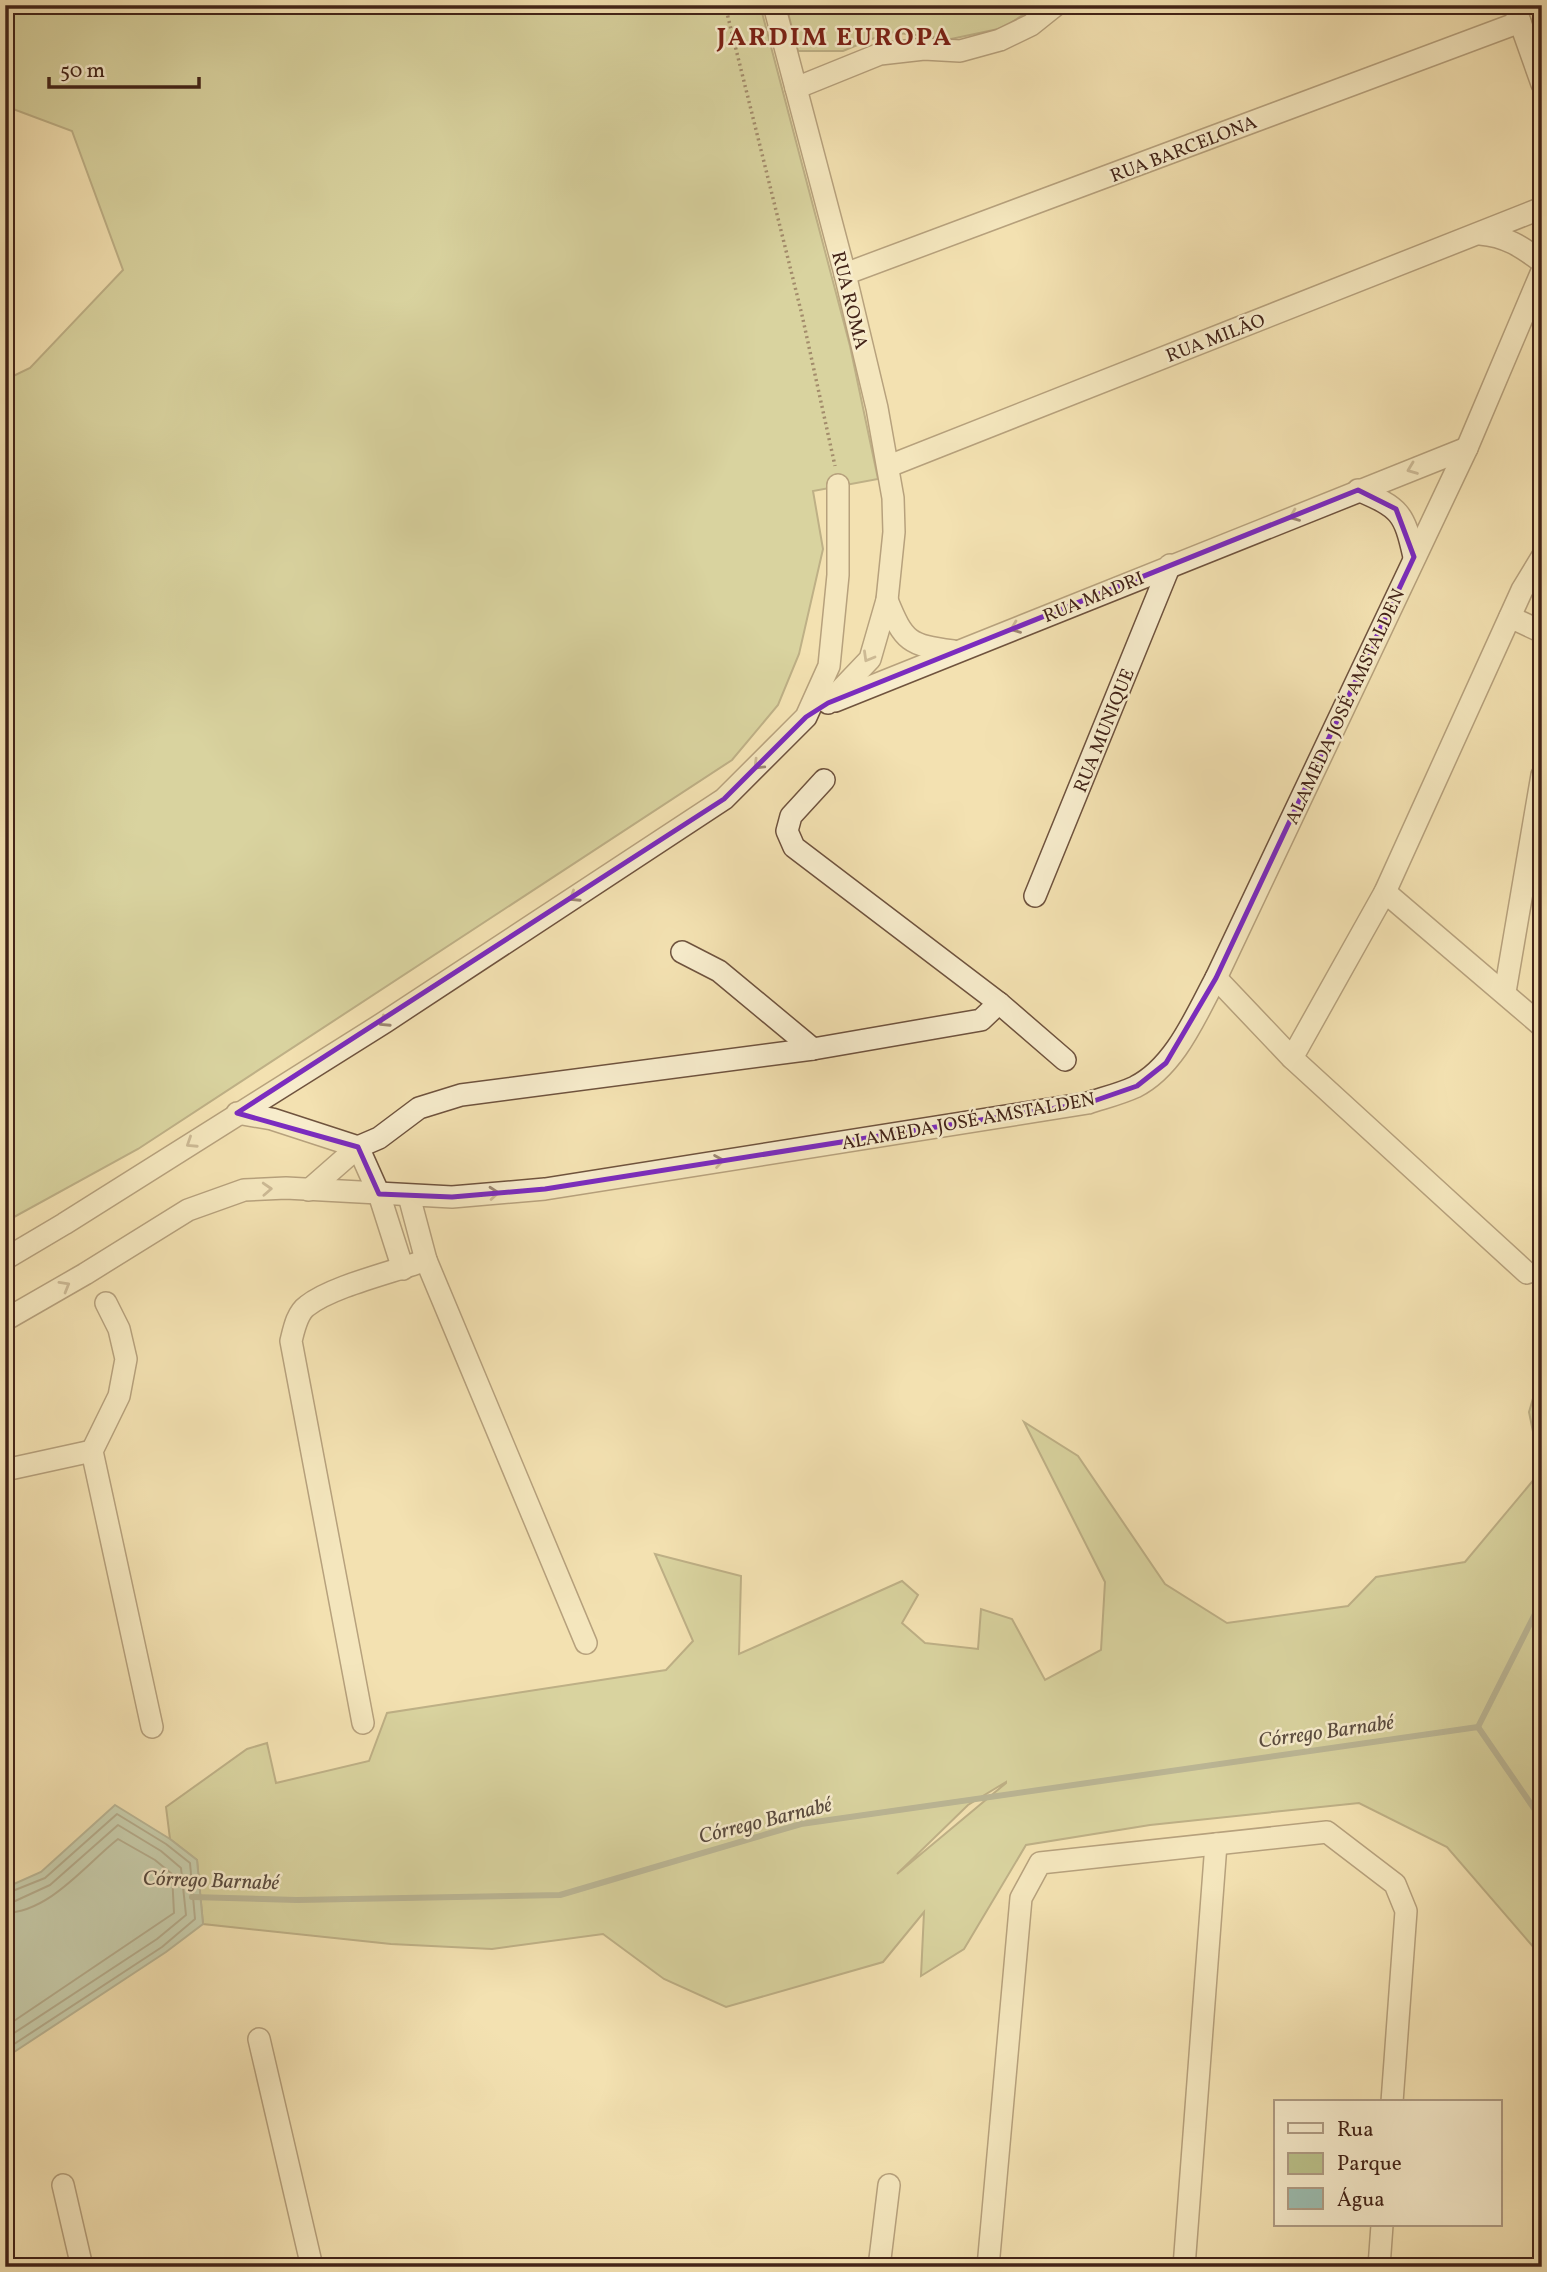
<svg xmlns="http://www.w3.org/2000/svg" width="1547" height="2272" viewBox="0 0 1547 2272" font-family="Vollkorn,serif">
	<rect width="100%" height="100%" fill="#f3e1b1"/>
	<filter id="stains"><feTurbulence type="fractalNoise" baseFrequency=".00286" numOctaves="4"/><feColorMatrix values="0 0 0 0 .2 0 0 0 0 .09 0 0 0 0 .02 0 0 0 .5 -.17"/></filter>
	<radialGradient id="worn" r=".72"><stop offset=".6" stop-color="#630" stop-opacity="0"/><stop offset="1" stop-color="#630" stop-opacity=".3"/></radialGradient>
	<g fill="#bbc28b" stroke="#7f7352" stroke-width="2" fill-rule="evenodd">
		<polygon points="5,5 760,5 850,346 878,479 813,491 823,549 799,654 778,705 732,760 138,1149 5,1222 5,380 30,368 123,270 72,131 5,106"/>
		<polygon points="786,5 1038,5 1003,28 951,39 889,32 843,51 798,51"/>
		<path d="M1542 1368V1957L1447 1847 1359 1803 1150 1825 1026 1845 964 1949 921 1976 924 1912 883 1962 726 2007 664 1979 603 1934 492 1949 391 1944 203 1924 197 1860 170 1839 166 1807 247 1749 267 1743 276 1783 369 1761 387 1713 666 1670 693 1641 655 1554 741 1576 739 1654 902 1581 918 1595 902 1623 925 1643 978 1649 981 1609 1012 1619 1045 1680 1101 1650 1105 1582 1024 1422 1078 1456 1165 1584 1227 1623 1348 1606 1376 1577 1465 1562 1541 1471 1529 1412ZM1006 1782V1783L897 1874 968 1805Z"/>
	</g>
	<polygon fill="#9cbdb0" stroke="#788073" stroke-width="2" points="115,1805 170,1839 197,1860 203,1924 166,1952 5,2058 5,1888 41,1872"/>
	<g fill="none" stroke-linecap="round" stroke-linejoin="round">
		<g stroke="#707064" stroke-width="2">
			<polyline points="5,1894 45,1878 117,1814 166,1844 190,1863 195,1919 162,1947 5,2050"/>
			<polyline points="5,1903 13,1902 50,1885 118,1825 161,1851 181,1868 186,1915 157,1939 5,2039"/>
			<path d="M5 1913C50 1912 86 1864 118 1839L155 1860 172 1874 174 1913 5 2027"/>
		</g>
		<g stroke="#788073" stroke-width="6">
			<polyline points="1478,1727 1542,1600"/>
			<polyline points="192,1897 297,1900 560,1895 801,1824 1478,1727 1542,1820"/>
		</g>
		<defs>
			<g id="minor">
				<polyline points="774,5 845,274 877,408 893,498 894,532 887,600 870,659 828,703"/>
				<polyline points="1514,5 1542,84"/>
				<polyline points="796,88 880,54 924,49 960,51 1000,40 1031,25 1056,5"/>
				<path d="M1480 234C1506 236 1522 247 1542 262"/>
				<polyline points="845,274 1520,22"/>
				<polyline points="889,466 1542,208"/>
				<path d="M1358 490C1400 508 1404 512 1414 557"/>
				<path d="M887 600C904 642 909 645 953 651"/>
				<polyline points="1510,617 1542,632"/>
				<polyline points="835,701 1467,448"/>
				<polyline points="824,780 791,816 787,831 794,847 999,1003 1065,1060"/>
				<polyline points="1385,892 1542,1026"/>
				<polyline points="1035,896 1170,565"/>
				<polyline points="682,952 719,971 813,1049"/>
				<polyline points="1216,978 1292,1058 1527,1273"/>
				<polyline points="1505,992 1542,775"/>
				<polyline points="1292,1058 1385,892 1522,590 1542,557"/>
				<polyline points="237,1113 272,1119 358,1147 379,1194 403,1269"/>
				<polyline points="309,1190 358,1147 379,1138 419,1108 461,1095 813,1049 981,1020 999,1003"/>
				<polyline points="409,1196 426,1260 586,1643"/>
				<polyline points="5,1259 64,1224 385,1022 724,799 806,717 829,666 838,575 838,485"/>
				<polyline points="106,1303 119,1329 126,1359 119,1396 92,1451 152,1727"/>
				<path d="M5 1320 85 1274 188 1210 244 1190 286 1188 452 1197 545 1189 1088 1103C1103 1098 1120 1094 1135 1087 1175 1067 1196 1015 1216 978L1467 448 1542 271"/>
				<polyline points="5,1470 92,1451"/>
				<path d="M363 1723 291 1341C294 1329 297 1313 307 1306 332 1286 394 1272 426 1260"/>
				<polyline points="259,2039 312,2267"/>
				<polyline points="63,2185 82,2267"/>
				<polyline points="879,2267 889,2185"/>
				<polyline points="988,2267 1021,1898 1040,1863 1327,1832 1395,1884 1406,1911 1392,2102"/>
				<polyline points="1184,2267 1216,1844"/>
				<polyline points="1379,2267 1382,2225"/>
			</g>
		</defs>
		<use href="#minor" stroke="#6f533e" stroke-width="24"/>
		<polyline stroke="#432418" stroke-width="3.5" stroke-dasharray="2 3.5" stroke-linecap="butt" points="725,5 802,315 835,466"/>
		<use href="#minor" stroke="#f7eccc" stroke-width="21"/>
	</g>
	<defs><path id="oneway-chevron" d="M-2-3.5L2.5 0L-2 3.5" fill="none" stroke-width="1.6" stroke-linecap="round" stroke-linejoin="round" transform="scale(1.75)"/></defs>
	<g stroke="#9d8872">
		<use href="#oneway-chevron" transform="translate(1412 469) rotate(159)"/>
		<use href="#oneway-chevron" transform="translate(1294 516) rotate(158)"/>
		<use href="#oneway-chevron" transform="translate(1015 628) rotate(158)"/>
		<use href="#oneway-chevron" transform="translate(868 657) rotate(120)"/>
		<use href="#oneway-chevron" transform="translate(758 765) rotate(135)"/>
		<use href="#oneway-chevron" transform="translate(574 897) rotate(147)"/>
		<use href="#oneway-chevron" transform="translate(384 1022) rotate(147)"/>
		<use href="#oneway-chevron" transform="translate(191 1143) rotate(147)"/>
		<use href="#oneway-chevron" transform="translate(719 1161) rotate(-9)"/>
		<use href="#oneway-chevron" transform="translate(267 1189) rotate(-3)"/>
		<use href="#oneway-chevron" transform="translate(494 1193) rotate(-5)"/>
		<use href="#oneway-chevron" transform="translate(65 1286) rotate(-30)"/>
	</g>
	<path d="M0 0H1547V2272H0ZM1358 490 1396 509 1414 557 1216 978 1166 1063 1137 1086 1088 1103 545 1189 452 1197 379 1194 358 1147 237 1113 724 799 806 717 828 703Z" fill="#f3e1b1" fill-opacity=".55" fill-rule="evenodd"/>
	<path fill="none" stroke="#7b2cbf" stroke-width="5" stroke-linejoin="round" d="M1358 490 1396 509 1414 557 1216 978 1166 1063 1137 1086 1088 1103 545 1189 452 1197 379 1194 358 1147 237 1113 724 799 806 717 828 703Z"/>
	<g text-anchor="middle" stroke-width="5" stroke-linejoin="round" paint-order="stroke">
		<g font-size="19" fill="#432418" stroke="#f7eccc">
			<text transform="translate(1183 148) rotate(-21)" y="7">RUA BARCELONA</text>
			<text transform="translate(851 300) rotate(76)" y="7">RUA ROMA</text>
			<text transform="translate(1215 337) rotate(-21)" y="7">RUA MILÃO</text>
			<text transform="translate(1093 596) rotate(-22)" y="7">RUA MADRI</text>
			<text transform="translate(1344 706) rotate(-65)" y="7">ALAMEDA JOSÉ AMSTALDEN</text>
			<text transform="translate(1103 730) rotate(-68)" y="7">RUA MUNIQUE</text>
			<text transform="translate(968 1120) rotate(-10)" y="7">ALAMEDA JOSÉ AMSTALDEN</text>
		</g>
		<g font-size="21" font-style="italic" fill="#594a3e" stroke="#f7eccc">
			<text transform="translate(1326 1731) rotate(-8)" y="7">Córrego Barnabé</text>
			<text transform="translate(765 1820) rotate(-14)" y="7">Córrego Barnabé</text>
			<text transform="translate(211 1880) rotate(2)" y="7">Córrego Barnabé</text>
		</g>
		<g font-size="26" font-weight="bold" letter-spacing="2" fill="#7a1f14" stroke="#f7eccc">
			<text x="835" y="45">JARDIM EUROPA</text>
		</g>
	</g>
	<rect width="1547" height="2272" fill="none" stroke="#f3e1b1" stroke-width="28"/>
	<rect x="7" y="7" width="1533" height="2258" fill="none" stroke="#432418" stroke-width="3.5"/>
	<rect x="14" y="14" width="1519" height="2244" fill="none" stroke="#432418" stroke-width="2"/>
	<rect x="1274" y="2100" width="228" height="126" fill="#f7eccc" stroke="#af9c84" stroke-width="2"/>
	<rect x="1288" y="2123" width="35" height="10" fill="#f7eccc" stroke="#af9c84" stroke-width="2"/>
	<text x="1337" y="2136" font-size="21" fill="#432418">Rua</text>
	<rect x="1288" y="2153" width="35" height="21" fill="#bbc28b" stroke="#af9c84" stroke-width="2"/>
	<text x="1337" y="2170" font-size="21" fill="#432418">Parque</text>
	<rect x="1288" y="2188" width="35" height="21" fill="#9cbdb0" stroke="#af9c84" stroke-width="2"/>
	<text x="1337" y="2206" font-size="21" fill="#432418">Água</text>
	<path d="M49 77v10h150v-10" fill="none" stroke="#432418" stroke-width="3.5"/>
	<text x="60" y="77" font-size="21" fill="#432418" stroke="#f7eccc" stroke-width="5" paint-order="stroke">50 m</text>
	<rect width="100%" height="100%" filter="url(#stains)"/>
	<rect width="100%" height="100%" fill="url(#worn)"/>
</svg>
